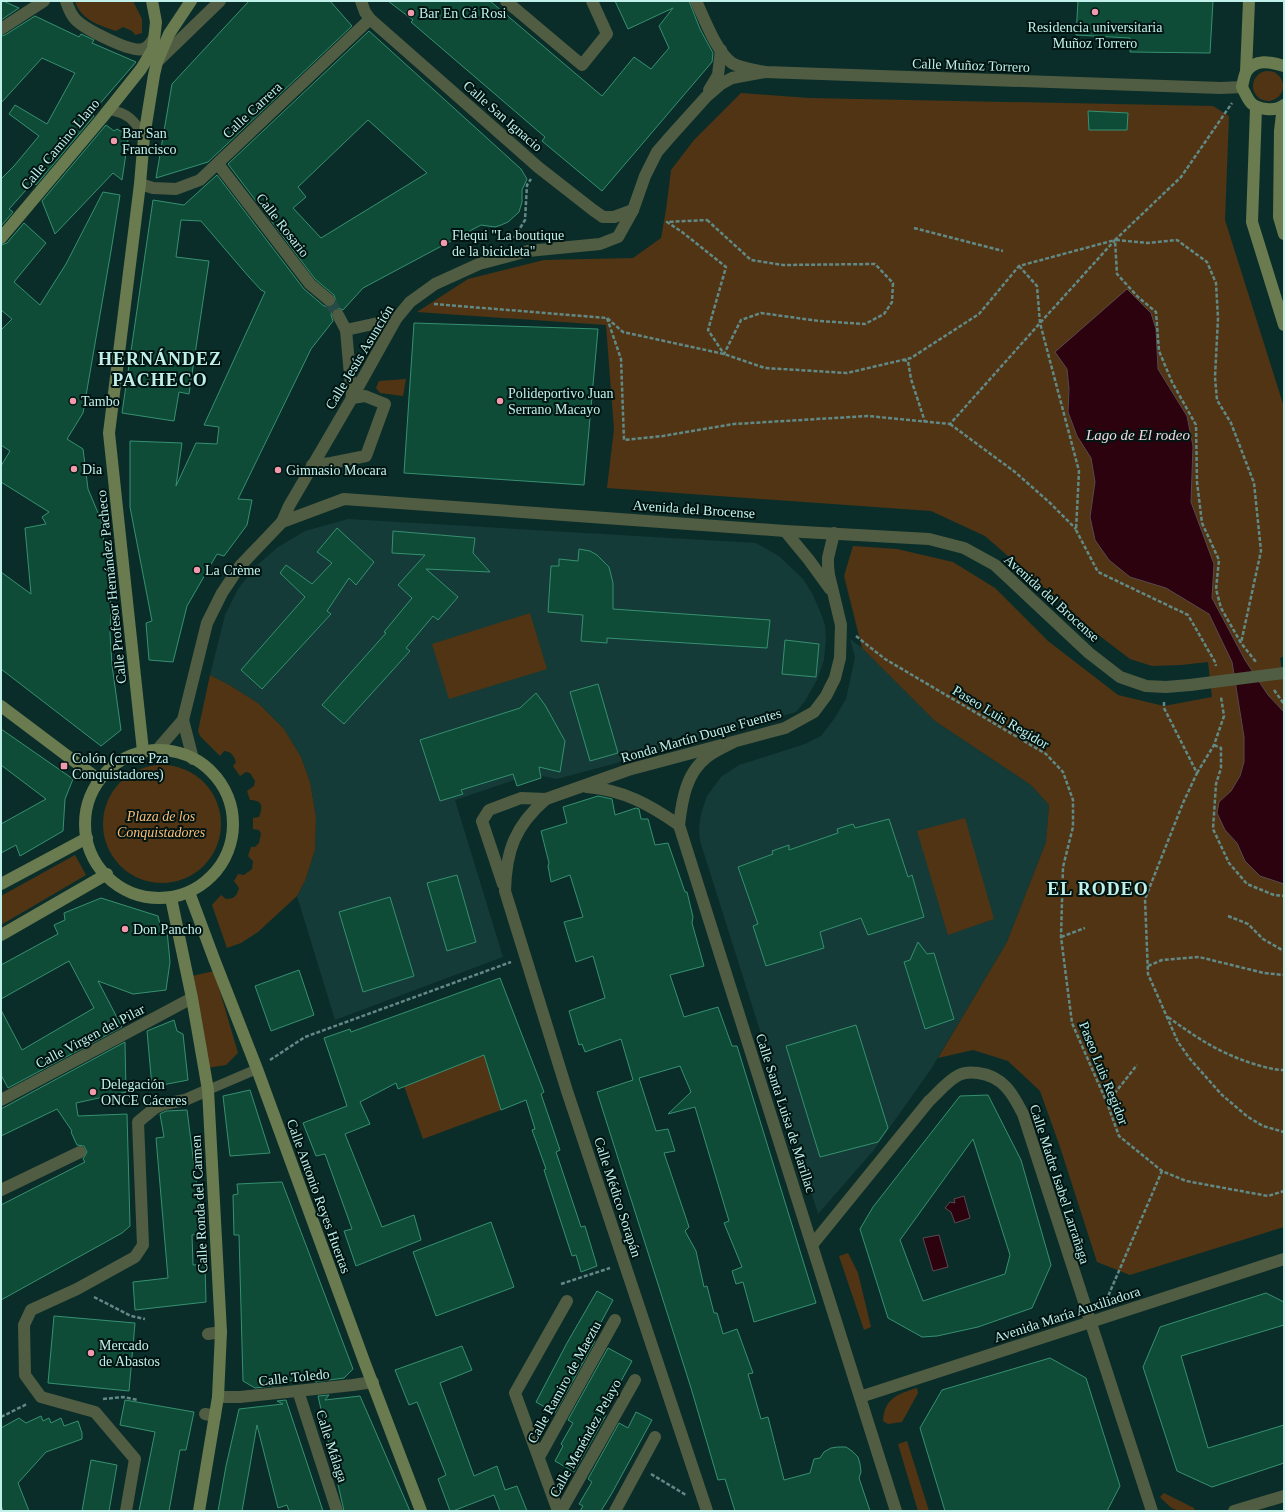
<svg xmlns="http://www.w3.org/2000/svg" width="1285" height="1512" viewBox="0 0 1285 1512" font-family="Georgia,serif">
	<rect width="100%" height="100%" fill="#0b2d2a"/>
	<g fill="#143b37">
		<polygon points="348,519 756,543 779,556 803,579 812,593 820,611 825,625 826,639 824,660 817,680 805,701 796,712 613,764 557,779 532,774 455,800 503,957 335,1020 297,896 305,881 315,850 316,817 310,782 301,757 284,729 258,703 231,686 210,675 225,615 238,589 255,567 278,547 305,531"/>
		<polygon points="850,639 862,648 935,721 1031,785 1049,805 1046,842 1007,942 931,1069 873,1151 818,1214 700,841 699,829 701,814 707,796 721,777 739,765 805,744 821,736 834,719 846,699 855,657"/>
	</g>
	<g fill="#513413">
		<path d="M75 1H133L142 19V33L135 35 132 31 123 27 116 31C99 25 81 20 75 1Z"/>
		<circle cx="1268" cy="86" r="15"/>
		<polygon points="741,93 809,98 1213,106 1229,116 1225,220 1284,407 1284,656 1280,658 1284,685 1284,712 1268,695 1245,660 1212,598 1214,564 1191,502 1193,446 1187,416 1158,369 1156,329 1055,352 1067,369 1069,389 1068,412 1077,436 1091,457 1095,482 1090,517 1130,577 1166,588 1209,614 1232,662 1244,737 1244,762 1240,776 1231,791 1219,802 1225,830 1237,843 1245,861 1260,876 1284,884 1284,1227 1130,1275 1097,1262 1060,1147 1040,1091 1008,1061 973,1050 938,1058 1007,942 1046,842 1049,805 1031,785 935,721 862,648 844,576 853,546 897,549 953,562 995,588 1048,641 1118,695 1164,706 1212,697 1208,662 1181,665 1152,666 1130,659 1096,633 985,536 931,511 607,488 614,429 606,325 417,312 468,279 544,260 633,258 661,238 666,210 671,170 694,140"/>
		<polygon points="406,379 403,396 380,393 376,388 379,381"/>
		<polygon points="530,613 547,669 449,699 432,644"/>
		<path d="M210 675 231 686 258 703 284 729 301 757 310 782 316 817 315 850 305 881 297 896 258 932 241 943 227 948 212 905 221 895 226 899C234 899 237 896 239 888L234 881 238 874 244 875 252 869 253 861 248 856 251 847H255L259 843 261 834 259 830 253 829V818L259 817C263 807 263 800 250 800L247 791 254 786 255 781 250 773 246 772 240 776 233 766 236 762C234 756 231 751 224 751L220 756 200 736 198 731Z"/>
		<circle cx="162" cy="824" r="59"/>
		<polygon points="965,818 994,919 948,935 917,831"/>
		<polygon points="75,855 86,875 1,925 1,896"/>
		<polygon points="214,971 238,1053 226,1065 207,1068 192,976"/>
		<polygon points="484,1055 501,1110 423,1139 404,1086"/>
		<polygon points="848,1253 858,1273 871,1327 864,1330 839,1256"/>
		<path d="M917 1388 918 1393 902 1422 888 1424 883 1421C884 1399 897 1394 917 1388Z"/>
		<polygon points="907,1441 929,1511 918,1511 898,1444"/>
		<path d="M1164 1493 1194 1508V1511C1173 1511 1174 1511 1160 1497Z"/>
	</g>
	<g fill="#2b020e" stroke="#584950">
		<polygon points="1127,289 1151,313 1156,329 1158,369 1187,416 1193,446 1191,502 1214,564 1212,598 1245,660 1268,695 1284,712 1284,884 1260,876 1245,861 1237,843 1225,830 1217,813 1219,802 1231,791 1240,776 1244,762 1244,737 1232,662 1209,614 1166,588 1130,577 1109,560 1095,540 1090,517 1095,482 1091,458 1077,436 1068,412 1069,389 1067,369 1055,352"/>
		<polygon points="964,1196 970,1218 955,1223 951,1212 945,1208 950,1202 955,1203 954,1199"/>
		<polygon points="939,1235 948,1267 933,1271 923,1238"/>
	</g>
	<g fill="#0e4c38" stroke="#369070" fill-rule="evenodd">
		<polygon points="1,1 3,1 19,8 1,20"/>
		<polygon points="249,1 330,1 352,26 208,162 156,178 172,84"/>
		<polygon points="388,1 490,1 602,96 634,57 651,69 669,48 659,26 673,8 628,29 615,1 689,1 700,29 713,53 712,62 602,191 542,141 545,137 411,22 413,20"/>
		<polygon points="1078,1 1213,1 1210,53 1130,52 1130,38 1076,35"/>
		<polygon points="35,16 79,37 81,34 94,40 92,43 136,62 91,114 94,116 36,185 34,181 9,209 13,212 1,226 1,179 14,166 39,136 9,114 15,105 47,124 75,73 42,58 1,103 1,36 5,35"/>
		<path d="M369 31 521 169 527 179 522 190V202L519 212 508 222 501 225 495 227 481 225 363 288 343 310 338 308 332 311 331 315 333 321 311 349 238 499 252 500 247 525 224 556 217 554 187 606 173 662 149 660 146 623 152 621 130 507V441L182 443 176 486 196 443 217 444 219 427 204 425 265 292 261 290 249 277 201 221 181 220 176 257 209 261 189 394 179 392 174 421 122 413 153 200 184 205 217 175 304 289 324 306 331 307 334 305 336 301 334 295 315 279 228 164ZM368 120 427 173 321 238 293 208 306 197 298 187Z"/>
		<polygon points="1088,111 1128,113 1127,130 1089,130"/>
		<polygon points="106,125 114,131 117,129 126,134 125,138 128,140 122,180 113,173 55,234 42,201"/>
		<polygon points="103,192 120,195 111,251 83,413 67,439 83,449 88,489 101,520 106,559 111,605 110,633 112,665 121,730 101,746 1,669 1,572 31,594 25,528 46,524 42,517 49,512 1,482 1,466 10,451 1,445 1,330 12,319 1,310 1,245 7,243 24,223 46,243 14,282 40,305 66,264"/>
		<polygon points="414,323 598,329 584,485 404,473"/>
		<polygon points="337,528 374,562 356,585 349,578 327,611 331,614 262,689 241,670 305,597 280,573 286,565 312,584 332,563 317,552"/>
		<polygon points="393,531 475,538 473,553 490,572 426,569 458,597 438,620 433,616 406,648 410,651 344,724 322,705 386,633 384,632 412,598 398,585 425,555 392,553"/>
		<polygon points="579,549 590,551 597,555 609,567 613,583 613,609 770,620 767,648 607,638 607,643 581,641 583,615 548,612 551,566 559,566 559,559 578,561"/>
		<polygon points="785,640 819,644 816,677 782,674"/>
		<polygon points="598,684 618,753 590,761 570,692"/>
		<polygon points="536,693 545,705 565,741 560,772 539,767 541,778 517,786 513,774 461,790 463,794 440,801 420,740 520,708"/>
		<polygon points="1,729 73,779 65,799 63,831 20,856 16,845 1,853 1,824 46,799 1,765"/>
		<polygon points="598,796 612,799 615,815 636,808 639,809 641,819 648,819 655,845 668,843 685,892 687,892 693,917 692,923 704,966 670,975 684,1017 718,1007 732,1046 737,1046 816,1303 754,1322 743,1282 736,1284 732,1271 742,1267 724,1223 729,1221 695,1107 668,1114 691,1092 680,1066 639,1078 656,1131 668,1129 675,1151 664,1153 689,1227 685,1231 696,1251 704,1287 707,1286 714,1313 717,1313 723,1334 737,1329 753,1373 748,1374 761,1419 768,1417 784,1480 810,1473 814,1459 820,1458 824,1452 831,1448 838,1447 846,1447 852,1451 858,1457 860,1464 861,1472 859,1478 870,1511 735,1511 725,1479 718,1480 691,1388 597,1092 633,1080 621,1039 585,1052 582,1044 579,1045 569,1011 605,998 593,956 576,962 564,922 583,917 570,875 551,882 548,866 549,863 541,831 567,823 563,807"/>
		<polygon points="889,819 908,877 912,875 924,917 868,935 861,918 820,932 824,948 766,966 753,926 758,924 738,867 773,854 772,851 789,845 789,850 838,833 837,829 853,824 855,828"/>
		<polygon points="457,875 476,942 447,951 427,883"/>
		<polygon points="390,897 414,976 363,992 339,912"/>
		<polygon points="101,898 158,916 161,928 167,931 170,962 166,990 133,994 98,981 122,1027 8,1088 1,1075 1,1010 22,1050 94,1008 69,961 1,999 1,965 58,934 54,925 65,920 64,913"/>
		<polygon points="918,942 927,954 934,953 954,1019 925,1029 904,962 910,960"/>
		<polygon points="299,970 314,1015 271,1031 255,986"/>
		<polygon points="500,978 544,1092 541,1094 560,1150 556,1152 581,1227 585,1226 597,1266 581,1272 576,1255 572,1256 544,1170 546,1169 532,1130 535,1129 526,1100 501,1110 484,1055 398,1089 396,1083 360,1102 370,1124 345,1134 382,1227 414,1215 421,1240 356,1266 344,1231 352,1229 325,1154 316,1156 303,1123 347,1106 324,1038 350,1029 351,1032"/>
		<polygon points="174,1020 177,1031 183,1034 188,1080 152,1087 147,1031"/>
		<polygon points="856,1025 888,1128 878,1142 820,1157 786,1046"/>
		<polygon points="125,1042 126,1092 76,1103 78,1116 127,1114 130,1226 122,1233 1,1300 1,1205 85,1162 83,1159 87,1152 84,1146 77,1145 71,1132 72,1131 57,1109 1,1136 1,1109"/>
		<polygon points="250,1090 270,1153 230,1156 223,1096"/>
		<path d="M988 1095 1021 1160 1051 1265 1032 1308 978 1327 937 1336 922 1337 888 1318 860 1229 873 1207 960 1096ZM973 1139 1010 1255 1005 1274 923 1301 900 1240Z"/>
		<polygon points="187,1110 203,1234 192,1235 193,1265 205,1264 206,1302 135,1310 133,1282 168,1278 156,1138 164,1137 160,1114 166,1111"/>
		<polygon points="282,1182 353,1369 344,1378 315,1382 314,1378 280,1382 281,1385 255,1388 243,1381 239,1235 234,1235 233,1195 238,1194 237,1184"/>
		<polygon points="491,1222 514,1287 436,1316 413,1252"/>
		<polygon points="597,1291 613,1300 592,1339 595,1341 555,1413 536,1402 567,1343"/>
		<polygon points="1266,1293 1284,1302 1284,1325 1181,1356 1208,1448 1284,1425 1284,1463 1212,1487 1177,1471 1143,1367 1160,1327"/>
		<polygon points="54,1316 135,1323 129,1391 48,1383"/>
		<polygon points="462,1346 472,1370 440,1383 474,1476 497,1466 505,1490 517,1486 527,1511 500,1511 494,1495 453,1511 450,1511 438,1479 446,1475 417,1402 409,1405 395,1370"/>
		<polygon points="608,1348 632,1361 603,1414 606,1415 574,1472 555,1461 563,1446 561,1444 573,1423 568,1420"/>
		<polygon points="1050,1358 1086,1378 1120,1486 1107,1511 945,1511 920,1428 942,1390"/>
		<polygon points="329,1395 325,1400 360,1396 410,1511 344,1511 318,1396"/>
		<polygon points="125,1400 194,1412 186,1450 180,1450 169,1511 139,1511 155,1432 120,1425"/>
		<polygon points="286,1400 323,1511 289,1511 287,1505 278,1508 257,1425 242,1511 218,1511 226,1466 239,1409 283,1404 277,1401"/>
		<polygon points="636,1412 652,1420 612,1493 601,1511 580,1511 583,1506 579,1504 592,1482 588,1479 619,1423 628,1428"/>
		<polygon points="41,1416 43,1421 49,1418 51,1423 61,1418 64,1426 78,1421 82,1433 82,1439 46,1452 18,1483 29,1511 3,1511 1,1505 1,1428 19,1418 26,1423"/>
		<polygon points="91,1460 117,1465 109,1511 82,1511"/>
	</g>
	<g fill="none" stroke-linecap="round" stroke-linejoin="round">
		<polyline stroke="#264a47" stroke-width="12" stroke-dasharray="12 6" stroke-linecap="butt" points="329,300 338,315"/>
		<g stroke="#618985" stroke-width="2.5" stroke-dasharray="4 2" stroke-linecap="butt">
			<polygon points="707,220 751,260 783,265 875,264 893,283 892,302 884,314 865,324 819,321 761,313 741,320 724,354 708,330 726,267 682,232 667,222"/>
			<polyline points="914,228 1003,251"/>
			<polyline points="514,238 525,220 527,185 531,179"/>
			<polyline points="1116,240 1148,243 1177,240 1207,262 1216,283 1218,318 1215,377 1217,400 1231,423 1254,483 1261,551 1241,643"/>
			<polyline points="1019,266 1037,286 1040,323 1079,471 1076,530 1098,572 1188,615 1215,662 1216,666"/>
			<polyline points="434,304 607,318 623,332 724,354 765,368 847,373 911,358 979,314 1019,266 1115,240 1181,177 1232,103"/>
			<polyline points="607,318 621,359 624,440 663,436 734,424 868,416 950,424 1040,323 1115,240 1117,274 1138,297 1156,312 1159,351 1172,382 1196,425 1197,482 1202,523 1219,560 1216,589 1221,608 1241,643 1256,662"/>
			<polyline points="903,360 908,361 911,379 925,422"/>
			<polyline points="950,424 1015,472 1049,502 1076,529"/>
			<polyline points="856,636 885,659 1046,754 1063,772 1073,800 1073,827 1063,867 1061,937 1072,1023 1107,1103 1119,1136 1162,1171 1186,1181 1268,1196 1284,1191"/>
			<polyline points="1274,690 1284,704"/>
			<polyline points="1164,702 1164,708 1197,773 1183,803 1145,899 1148,974 1178,1042 1190,1059 1222,1095 1248,1117 1263,1126 1284,1132"/>
			<polyline points="1214,745 1221,748 1221,768 1216,784 1213,829 1229,863 1247,884 1274,895 1284,896"/>
			<polyline points="1197,773 1214,745 1224,716 1221,697"/>
			<polyline points="1228,916 1248,924 1263,939 1284,951"/>
			<polyline points="1061,937 1085,928"/>
			<polyline points="1148,966 1162,960 1199,957 1264,973 1284,975"/>
			<path d="M1168 1017C1197 1038 1219 1053 1254 1064 1264 1067 1274 1070 1284 1070"/>
			<polyline points="270,1060 305,1037 511,962"/>
			<polyline points="1107,1103 1137,1065"/>
			<polyline points="561,1284 610,1268"/>
			<polyline points="94,1297 131,1316 145,1319"/>
			<polyline points="1106,1301 1162,1171"/>
			<polyline points="103,1399 123,1397 138,1400"/>
			<polyline points="1,1417 27,1404"/>
			<polyline points="651,1474 686,1495"/>
		</g>
		<g stroke="#515d42" stroke-width="10">
			<path d="M108 110C128 112 135 121 144 137"/>
			<polyline points="208,1090 257,1069"/>
		</g>
		<g stroke="#515d42" stroke-width="12">
			<path d="M66 1C68 7 71 15 76 20 85 29 131 53 143 49 149 47 151 43 154 38"/>
			<polyline points="361,1 365,12 370,19 538,167 593,210 603,217 614,217 633,210"/>
			<polyline points="506,1 582,65 607,34 592,1"/>
			<path d="M696 1C704 18 717 53 732 63 739 68 757 70 765 72L1221 88 1242 87"/>
			<polyline points="1,29 44,1"/>
			<polyline points="157,62 220,1"/>
			<polyline points="709,90 718,75 721,50"/>
			<polyline points="218,164 310,284 329,300"/>
			<polyline points="140,184 153,188 176,189 200,180 370,19"/>
			<polyline points="338,315 346,330 396,319"/>
			<polyline points="346,330 352,398"/>
			<polyline points="312,465 331,463 366,456 385,404 365,396 352,398"/>
			<polyline points="282,522 289,506 352,398 396,319 410,302 435,284 479,264 528,251 600,244 618,237 633,210 645,176 657,152 670,137 706,97 721,84 732,78 765,72"/>
			<polyline points="785,531 809,560 830,589"/>
			<polyline points="183,720 193,759"/>
			<path d="M732 743C724 747 715 751 707 757 686 773 682 800 679 825L896 1511"/>
			<polyline points="157,750 183,720 207,623 222,593 240,566 282,522 344,499 785,531 929,539 964,548 995,565 1089,653 1120,677 1146,686 1166,687 1190,685"/>
			<path d="M587 787C624 790 650 805 679 825"/>
			<path d="M546 799C515 826 506 850 505 891L567 1091 707 1511"/>
			<polyline points="503,884 482,821 489,810 521,798 546,799 628,770 785,728 814,712 826,696 835,678 840,658 841,625 829,575 828,566 828,558 834,533"/>
			<polyline points="1,1100 192,998"/>
			<polyline points="1,1190 80,1152"/>
			<path d="M812 1245 929 1101C939 1092 947 1081 959 1075 965 1072 972 1072 978 1073 1003 1076 1013 1094 1023 1114L1152 1511"/>
			<polyline points="208,1334 221,1332"/>
			<polyline points="298,1391 337,1511"/>
			<polyline points="218,1397 240,1397 353,1385 373,1382"/>
			<polyline points="860,1397 1284,1259"/>
			<polyline points="205,1414 215,1416"/>
			<polyline points="539,1457 615,1320"/>
			<polyline points="126,1511 135,1459 95,1412 41,1397 25,1375 24,1325 31,1310 77,1289 135,1257 143,1245 138,1122 155,1108 164,1104 185,1100 208,1090"/>
			<polyline points="558,1511 515,1393 567,1301"/>
			<polyline points="561,1511 635,1380"/>
			<polyline points="615,1511 655,1437"/>
			<polyline points="1234,1511 1284,1496"/>
		</g>
		<g stroke="#697b4f" stroke-width="12">
			<path d="M1284 66C1271 62 1255 58 1246 72 1244 76 1243 83 1242 87 1249 101 1250 107 1266 109 1273 110 1279 109 1284 105"/>
			<polyline points="1246,72 1249,1"/>
			<polyline points="1283,106 1280,131 1279,217 1284,234"/>
			<polyline points="1256,108 1252,222 1284,325"/>
			<polyline points="1,238 102,118 141,69 153,49 156,22 152,1"/>
			<polyline points="1,706 98,779"/>
			<circle cx="159" cy="824" r="74"/>
			<polyline points="143,751 109,433 140,184 144,137 154,75 157,62 169,34 191,1"/>
			<polyline points="1,884 87,838"/>
			<polyline points="189,892 214,959 257,1069 364,1361 421,1511"/>
			<polyline points="171,898 192,998 208,1090 221,1332 218,1397 199,1511"/>
			<polyline points="1,935 107,874"/>
		</g>
		<polyline stroke="#515d42" stroke-width="12" points="1190,685 1284,673"/>
	</g>
	<g fill="#f29aac" stroke="#001412" stroke-width="1.5">
		<circle cx="1095" cy="12" r="4"/>
		<circle cx="411" cy="13" r="4"/>
		<circle cx="114" cy="141" r="4"/>
		<circle cx="444" cy="243" r="4"/>
		<circle cx="73" cy="401" r="4"/>
		<circle cx="500" cy="401" r="4"/>
		<circle cx="74" cy="469" r="4"/>
		<circle cx="278" cy="470" r="4"/>
		<circle cx="197" cy="570" r="4"/>
		<rect x="60" y="762" width="8" height="8" rx="2"/>
		<circle cx="125" cy="929" r="4"/>
		<circle cx="93" cy="1092" r="4"/>
		<circle cx="91" cy="1353" r="4"/>
	</g>
	<g text-anchor="middle" stroke-width="4" stroke-linejoin="round" paint-order="stroke">
		<g font-size="14" fill="#c1f0ea" stroke="#001412" text-anchor="start">
			<text x="419" y="18">Bar En Cá Rosi</text>
			<text x="1095" y="32" text-anchor="middle">Residencia universitaria<tspan x="1095" dy="16">Muñoz Torrero</tspan></text>
			<text x="122" y="138">Bar San<tspan x="122" dy="16">Francisco</tspan></text>
			<text x="452" y="240">Flequi "La boutique<tspan x="452" dy="16">de la bicicleta"</tspan></text>
			<text x="508" y="398">Polideportivo Juan<tspan x="508" dy="16">Serrano Macayo</tspan></text>
			<text x="81" y="406">Tambo</text>
			<text x="82" y="474">Dia</text>
			<text x="286" y="475">Gimnasio Mocara</text>
			<text x="205" y="575">La Crème</text>
			<text x="72" y="763">Colón (cruce Pza<tspan x="72" dy="16">Conquistadores)</tspan></text>
			<text x="133" y="934">Don Pancho</text>
			<text x="101" y="1089">Delegación<tspan x="101" dy="16">ONCE Cáceres</tspan></text>
			<text x="99" y="1350">Mercado<tspan x="99" dy="16">de Abastos</tspan></text>
		</g>
		<g font-size="14" fill="#c1f0ea" stroke="#001412">
			<text transform="translate(971 65) rotate(2)" y="5">Calle Muñoz Torrero</text>
			<text transform="translate(252 110) rotate(-43)" y="5">Calle Carrera</text>
			<text transform="translate(503 116) rotate(41)" y="5">Calle San Ignacio</text>
			<text transform="translate(60 144) rotate(-50)" y="5">Calle Camino Llano</text>
			<text transform="translate(283 225) rotate(52)" y="5">Calle Rosario</text>
			<text transform="translate(359 357) rotate(-59)" y="5">Calle Jesús Asunción</text>
			<text transform="translate(694 509) rotate(4)" y="5">Avenida del Brocense</text>
			<text transform="translate(111 587) rotate(-96)" y="5">Calle Profesor Hernández Pacheco</text>
			<text transform="translate(1052 598) rotate(42)" y="5">Avenida del Brocense</text>
			<text transform="translate(1001 717) rotate(31)" y="5">Paseo Luis Regidor</text>
			<text transform="translate(701 735) rotate(-16)" y="5">Ronda Martín Duque Fuentes</text>
			<text transform="translate(90 1036) rotate(-28)" y="5">Calle Virgen del Pilar</text>
			<text transform="translate(1104 1073) rotate(68)" y="5">Paseo Luis Regidor</text>
			<text transform="translate(786 1113) rotate(72)" y="5">Calle Santa Luisa de Marillac</text>
			<text transform="translate(1060 1184) rotate(72)" y="5">Calle Madre Isabel Larrañaga</text>
			<text transform="translate(319 1196) rotate(70)" y="5">Calle Antonio Reyes Huertas</text>
			<text transform="translate(618 1197) rotate(72)" y="5">Calle Médico Sorapán</text>
			<text transform="translate(199 1204) rotate(-93)" y="5">Calle Ronda del Carmen</text>
			<text transform="translate(1067 1314) rotate(-18)" y="5">Avenida María Auxiliadora</text>
			<text transform="translate(294 1377) rotate(-6)" y="5">Calle Toledo</text>
			<text transform="translate(564 1382) rotate(-61)" y="5">Calle Ramiro de Maeztu</text>
			<text transform="translate(585 1438) rotate(-61)" y="5">Calle Menéndez Pelayo</text>
			<text transform="translate(332 1446) rotate(72)" y="5">Calle Málaga</text>
		</g>
		<g font-size="14" font-style="italic" fill="#fdba72" stroke="#001412">
			<text x="161" y="821">Plaza de los<tspan x="161" dy="16">Conquistadores</tspan></text>
		</g>
		<g font-size="15" font-style="italic" fill="#f3d9de" stroke="#001412">
			<text x="1138" y="440">Lago de El rodeo</text>
		</g>
		<g font-size="18" font-weight="bold" letter-spacing="1" fill="#c1f0ea" stroke="#001412">
			<text x="160" y="365">HERNÁNDEZ<tspan x="160" dy="21">PACHECO</tspan></text>
			<text x="1098" y="895">EL RODEO</text>
		</g>
	</g>
	<rect width="1285" height="1512" fill="none" stroke="#c1f0ea" stroke-width="4"/>
</svg>
